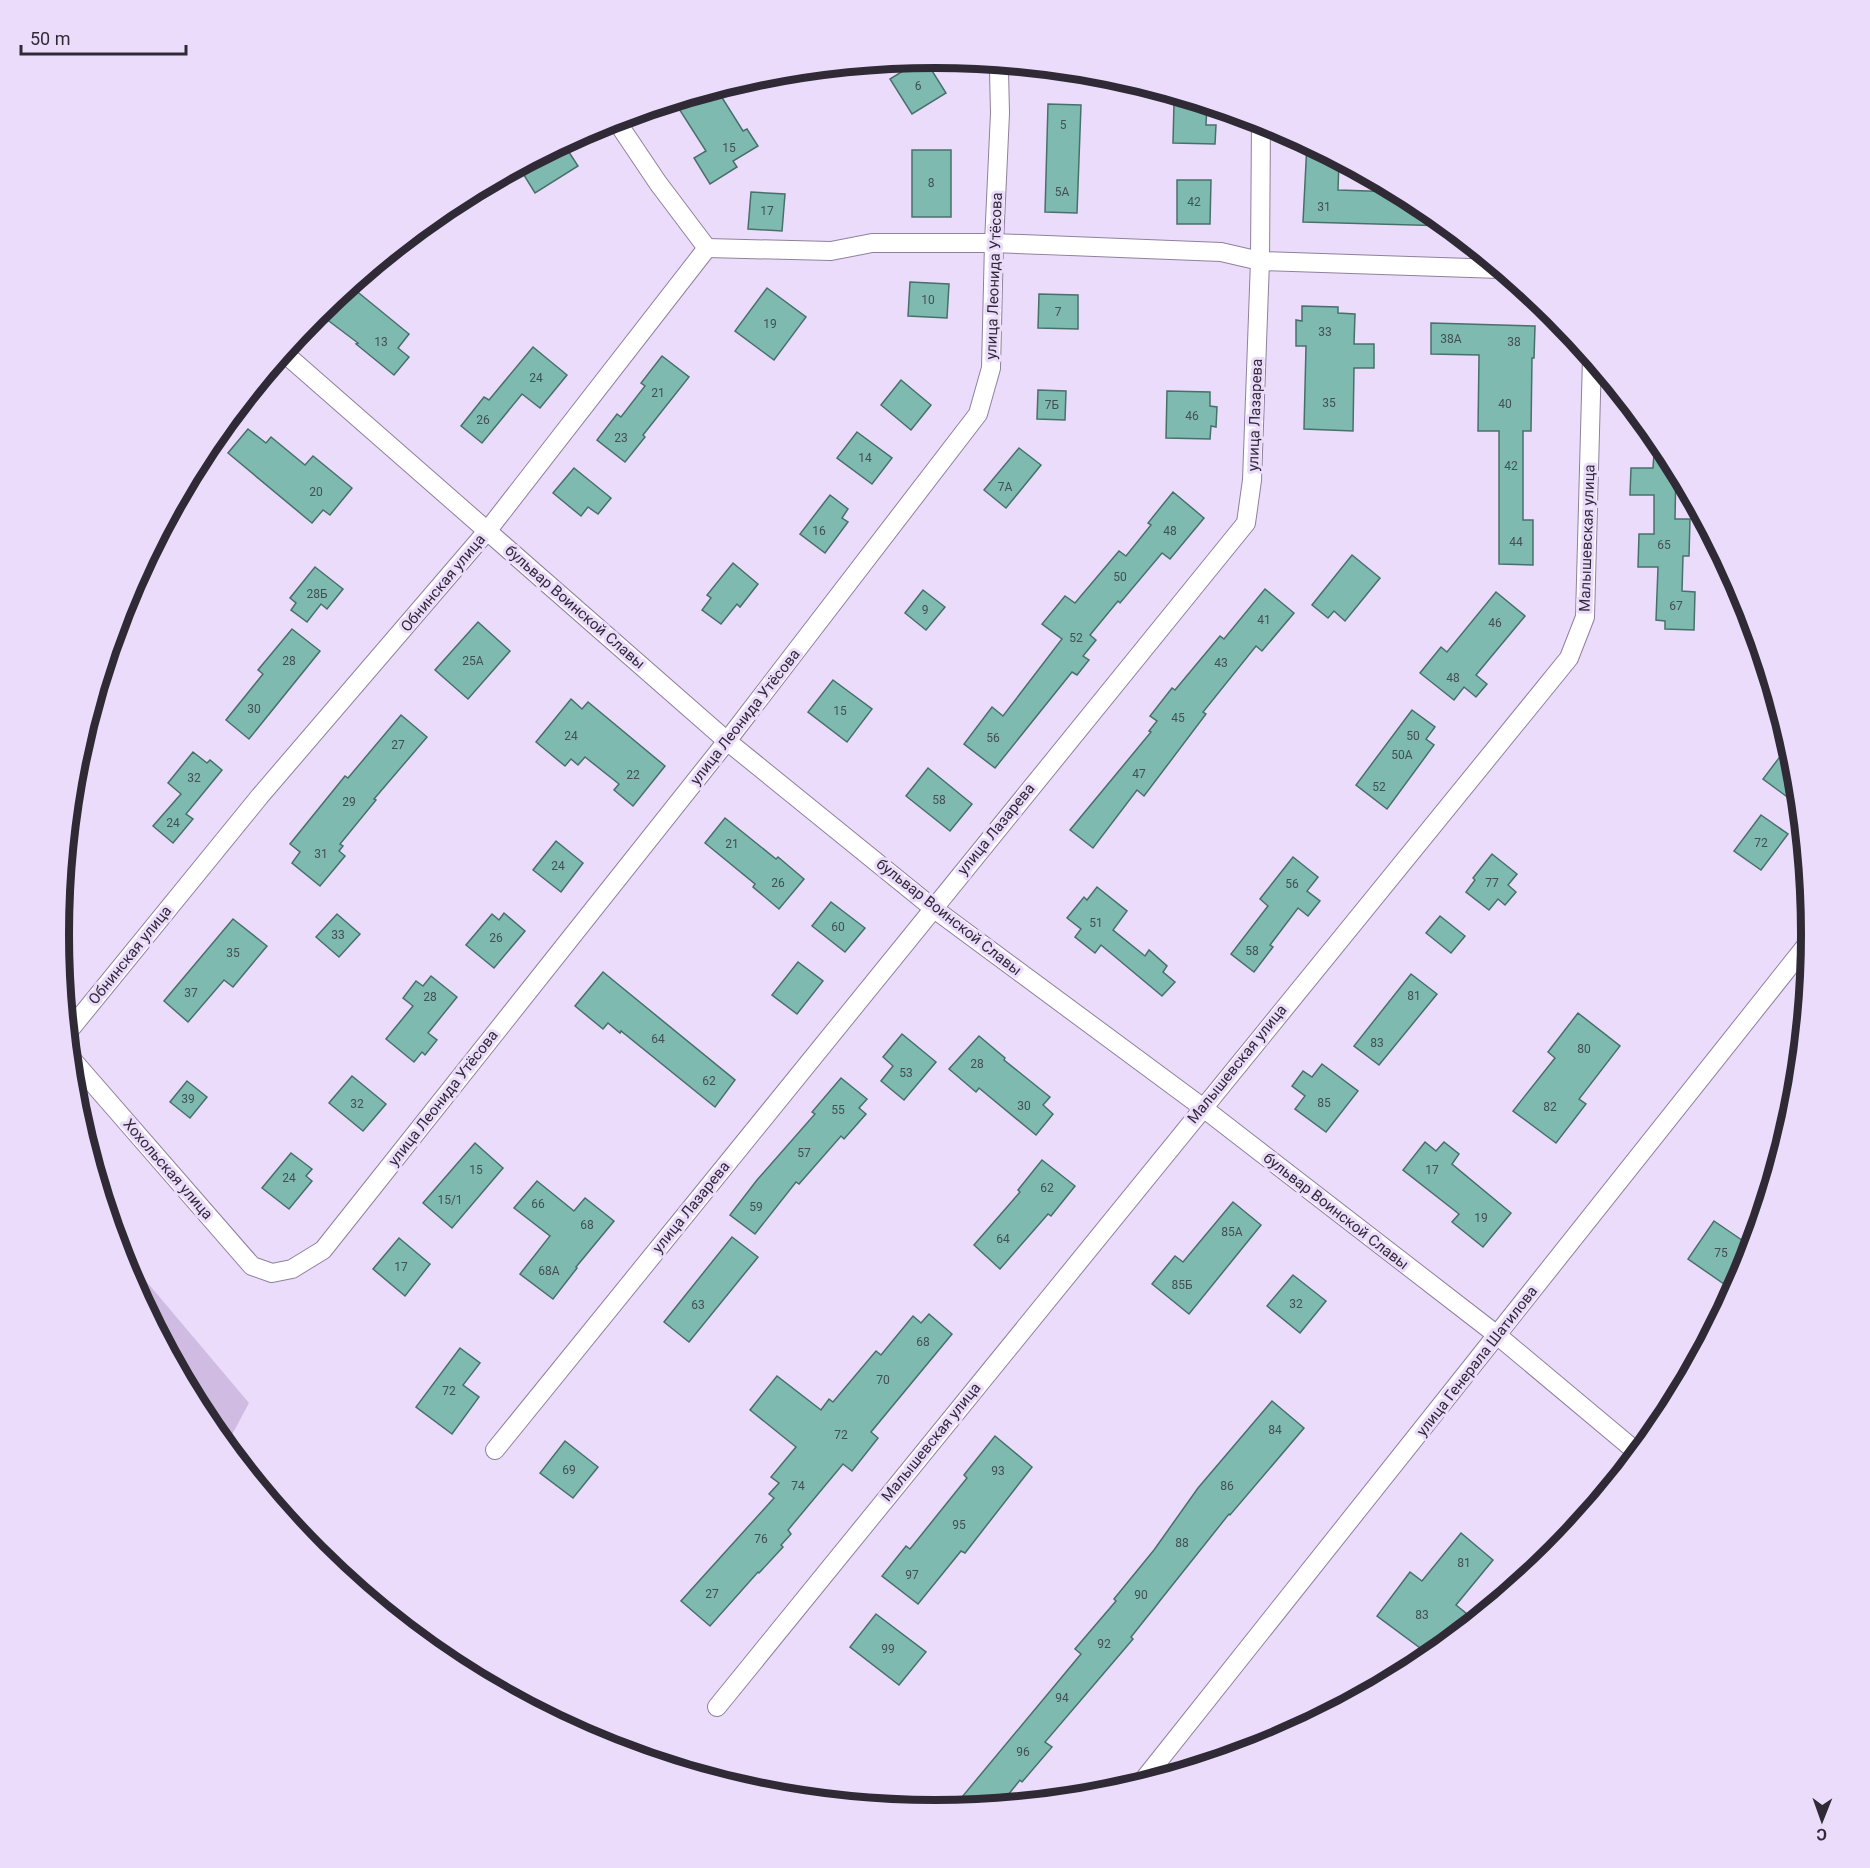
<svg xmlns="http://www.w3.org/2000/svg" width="1870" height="1868" viewBox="0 0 1870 1868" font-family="Roboto,sans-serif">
	<rect width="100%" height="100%" fill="#ecdcfc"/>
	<polygon fill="#d0bce3" points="119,1249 249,1403 226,1446 206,1421 125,1269"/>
	<g fill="#7fbab1" stroke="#48706a" stroke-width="1.5">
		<polygon points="924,58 946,93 912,114 890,79"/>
		<polygon points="716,88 743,131 747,129 758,146 733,161 737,167 710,184 694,158 706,151 674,101"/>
		<polygon points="1174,102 1207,104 1206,125 1216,125 1215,144 1173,143"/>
		<polygon points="1048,104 1081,105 1077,213 1045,212"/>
		<polygon points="563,143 578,166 535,193 519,167"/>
		<polygon points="1307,143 1339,160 1338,190 1399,192 1423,205 1449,226 1303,222"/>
		<rect x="912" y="150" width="39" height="67"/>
		<polygon points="1177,180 1211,180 1210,224 1177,224"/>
		<polygon points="751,192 785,194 782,231 748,229"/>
		<polygon points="910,282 949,284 947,318 908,316"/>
		<polygon points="767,288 806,317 774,360 735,331"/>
		<polygon points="354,289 409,334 398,348 409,357 394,375 356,344 358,343 317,312 344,290 350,294"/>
		<polygon points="1039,294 1078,295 1078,329 1038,328"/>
		<polygon points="1302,306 1338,307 1338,313 1355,314 1354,344 1374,344 1374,368 1354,368 1353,431 1304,429 1306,346 1296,346 1296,320 1302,321"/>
		<polygon points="1431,323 1535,326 1534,358 1532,358 1531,431 1523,431 1523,520 1533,520 1533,565 1499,564 1499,431 1478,431 1479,355 1431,354"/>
		<polygon points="533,347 567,375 540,408 522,394 482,443 461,426 484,397 489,400"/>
		<polygon points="662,356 689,377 643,435 645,437 625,462 597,440 617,414 621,417 645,386 641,383"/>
		<polygon points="901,380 931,405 911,430 881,405"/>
		<polygon points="1038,390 1066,391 1065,420 1037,419"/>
		<polygon points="1167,391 1210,392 1210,406 1217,407 1216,427 1211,426 1210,439 1166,438"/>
		<polygon points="248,429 266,443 271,437 305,465 313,456 352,488 330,515 323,510 312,523 228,453"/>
		<polygon points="857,432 892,458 872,484 837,458"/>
		<polygon points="1019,448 1041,465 1006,508 984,490"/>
		<polygon points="1654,453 1668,453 1676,469 1675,519 1690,519 1689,556 1683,556 1682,591 1695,592 1694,630 1665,629 1665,621 1656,620 1658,567 1638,567 1639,534 1654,534 1654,495 1630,495 1631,468 1653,468"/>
		<polygon points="574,468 611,498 598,514 588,507 581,516 553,493"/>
		<polygon points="1173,492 1204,518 1170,559 1162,553 1120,603 1118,601 1090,635 1096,640 1083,656 1089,660 1077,675 1072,672 995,768 964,744 992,707 1003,716 1062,639 1042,624 1065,596 1075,603 1119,551 1126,556 1151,525 1148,523"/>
		<polygon points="830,495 848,509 842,518 848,522 825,553 800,534"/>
		<polygon points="1352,555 1380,578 1345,621 1334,611 1328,618 1312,605"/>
		<polygon points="733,563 758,584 740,607 737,604 721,624 702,610 711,598 707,595"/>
		<polygon points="315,567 343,589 327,609 321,604 307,622 291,610 296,603 290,598"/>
		<polygon points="1265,589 1294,613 1262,651 1256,646 1203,712 1206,714 1144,796 1137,790 1093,848 1070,830 1151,732 1149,731 1157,721 1150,716 1172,688 1175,690 1220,636 1224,639"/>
		<polygon points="923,590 945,607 926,630 905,613"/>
		<polygon points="1496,592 1525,616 1476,675 1487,684 1476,697 1464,687 1454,700 1420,673 1441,647 1447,652"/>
		<polygon points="478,622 510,651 468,699 435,670"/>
		<polygon points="292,629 320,651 249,739 226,720 263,674 258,670"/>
		<polygon points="833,680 872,709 847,742 808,712"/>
		<polygon points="571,699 582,709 588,702 665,766 633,806 614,790 619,784 585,757 578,765 571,759 565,766 536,742"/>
		<polygon points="1412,710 1435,727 1426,739 1434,745 1387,809 1356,785"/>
		<polygon points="401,715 427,737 374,799 376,800 340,844 343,846 339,851 345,856 320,886 292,863 300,852 290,844 345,776 348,778"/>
		<polygon points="193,752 207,763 210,760 222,770 186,814 193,819 173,843 153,826 181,794 168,783"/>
		<polygon points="1782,754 1795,764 1798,788 1790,799 1763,779"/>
		<polygon points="928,768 972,804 950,831 906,796"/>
		<polygon points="1761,815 1788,834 1761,870 1734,851"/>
		<polygon points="725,818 776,859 778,857 804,879 779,909 753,887 755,884 705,843"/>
		<polygon points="556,841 583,863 561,892 533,870"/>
		<polygon points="1492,854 1517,874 1508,885 1516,892 1505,905 1498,899 1489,910 1466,892 1475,880 1473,878"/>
		<polygon points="1293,857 1318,877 1307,891 1320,901 1308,916 1298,908 1270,945 1273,947 1254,972 1231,954 1268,906 1260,899"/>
		<polygon points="1097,887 1127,911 1113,930 1145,956 1149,950 1167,966 1163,972 1175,982 1162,996 1101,945 1095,953 1075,937 1081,929 1067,918 1084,897 1087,900"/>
		<polygon points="831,902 865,928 845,952 812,926"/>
		<polygon points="504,913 525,931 494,968 466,945 492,914 499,920"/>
		<polygon points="337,914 360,934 339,957 316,937"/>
		<polygon points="1440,916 1465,936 1451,953 1426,933"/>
		<polygon points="233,919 267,946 233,987 224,980 188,1022 164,1001"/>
		<polygon points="798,962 823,981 797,1014 772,995"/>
		<polygon points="603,972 735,1080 715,1107 621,1031 620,1033 608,1023 603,1029 575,1006"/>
		<polygon points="1411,974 1437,994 1379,1065 1354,1046"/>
		<polygon points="431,976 457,997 428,1033 437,1040 425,1055 422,1052 414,1062 386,1039 413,1006 403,998 416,981 423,986"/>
		<polygon points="1578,1013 1620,1046 1579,1099 1586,1104 1556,1143 1513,1111 1555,1058 1548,1052"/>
		<polygon points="902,1034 936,1062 904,1100 881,1081 893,1066 883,1057"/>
		<polygon points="979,1036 1005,1058 1004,1060 1050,1097 1043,1105 1053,1114 1036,1135 979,1088 976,1092 949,1069"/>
		<polygon points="1322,1064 1358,1091 1326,1132 1295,1109 1305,1096 1292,1086 1303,1071 1312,1077"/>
		<polygon points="352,1076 386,1104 363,1131 329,1103"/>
		<polygon points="841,1078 867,1099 859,1108 866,1114 844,1139 841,1136 799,1184 796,1182 755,1234 730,1215 757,1180 815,1114 812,1112"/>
		<polygon points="187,1081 207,1097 190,1118 170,1102"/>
		<polygon points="1425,1142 1436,1151 1444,1142 1459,1154 1452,1164 1511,1213 1483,1247 1452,1222 1459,1214 1403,1170"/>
		<polygon points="475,1143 503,1168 452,1228 423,1203"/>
		<polygon points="291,1153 312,1169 306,1176 312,1181 289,1209 262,1188"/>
		<polygon points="1042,1160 1075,1186 1051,1216 1048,1214 1000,1269 974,1245 1020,1192 1018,1190"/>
		<polygon points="537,1181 574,1211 585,1198 614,1221 576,1267 577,1268 553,1299 520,1274 550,1236 514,1208"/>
		<polygon points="1233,1202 1261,1225 1189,1314 1152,1284 1175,1256 1183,1262"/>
		<polygon points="1714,1221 1752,1247 1745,1270 1734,1291 1688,1259"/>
		<polygon points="732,1237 758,1257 689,1342 664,1322"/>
		<polygon points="399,1238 430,1264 405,1296 373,1269"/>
		<polygon points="1293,1275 1326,1301 1300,1333 1267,1306"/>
		<polygon points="929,1314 952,1334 871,1432 878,1438 852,1471 843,1464 788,1530 791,1534 781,1545 783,1547 759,1573 758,1572 710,1626 681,1601 774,1498 769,1494 779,1483 771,1477 796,1447 750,1410 777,1376 821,1410 829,1399 833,1402 876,1351 881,1355 913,1316 921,1323"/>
		<polygon points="460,1348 480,1363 463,1385 479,1397 452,1434 416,1407"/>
		<polygon points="1272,1401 1304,1428 1230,1515 1229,1514 1131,1637 1133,1639 1045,1742 1052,1747 1022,1782 1020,1780 1000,1805 952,1809 1081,1654 1075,1649 1116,1601 1114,1599 1154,1550 1198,1488"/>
		<polygon points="995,1436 1032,1467 965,1553 961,1551 918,1604 882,1576 906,1546 910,1549 967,1478 964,1475"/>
		<polygon points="565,1441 598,1467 573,1498 540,1473"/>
		<polygon points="1461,1533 1493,1560 1456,1605 1467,1614 1444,1645 1431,1656 1377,1616 1410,1572 1422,1581"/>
		<polygon points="876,1614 926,1652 899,1685 850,1647"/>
	</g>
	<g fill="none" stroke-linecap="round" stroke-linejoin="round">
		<defs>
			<g id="street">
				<polyline points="707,248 831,251 872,243 994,243 1221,252 1260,261 1500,269"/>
				<polyline points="283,352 727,741 933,908 1202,1107 1497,1335 1638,1453"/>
				<polyline points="68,1032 260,796 488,530 707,248 658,183 615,119"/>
				<polyline points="70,1057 252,1266 272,1273 292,1269 323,1250 727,741 978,414 991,368 994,243 1000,113 999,71 994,63"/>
				<polyline points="495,1450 1246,523 1252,480 1260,261 1261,121"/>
				<polyline points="717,1707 1569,658 1585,617 1592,358"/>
				<polyline points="1141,1783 1812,938"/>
			</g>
		</defs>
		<use href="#street" stroke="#8f809d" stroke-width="20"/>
		<use href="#street" stroke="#fff" stroke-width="18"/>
	</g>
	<g text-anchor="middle" stroke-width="6" stroke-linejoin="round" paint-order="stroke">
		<g font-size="12" fill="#444e55">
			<text x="918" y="90">6</text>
			<text x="1063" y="129">5</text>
			<text x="729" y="152">15</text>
			<text x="931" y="187">8</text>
			<text x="1062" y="196">5А</text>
			<text x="1194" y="206">42</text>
			<text x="1324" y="211">31</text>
			<text x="767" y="215">17</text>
			<text x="928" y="304">10</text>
			<text x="1058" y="316">7</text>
			<text x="770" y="328">19</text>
			<text x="1325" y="336">33</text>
			<text x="1451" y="343">38А</text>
			<text x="381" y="346">13</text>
			<text x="1514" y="346">38</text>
			<text x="536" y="382">24</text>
			<text x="658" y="397">21</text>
			<text x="1329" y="407">35</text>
			<text x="1505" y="408">40</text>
			<text x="1052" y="409">7Б</text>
			<text x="1192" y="420">46</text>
			<text x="483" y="424">26</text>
			<text x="621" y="442">23</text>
			<text x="865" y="462">14</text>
			<text x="1511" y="470">42</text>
			<text x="1005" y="491">7А</text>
			<text x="316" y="496">20</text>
			<text x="819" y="535">16</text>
			<text x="1170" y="535">48</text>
			<text x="1516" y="546">44</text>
			<text x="1664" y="549">65</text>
			<text x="1120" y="581">50</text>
			<text x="317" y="598">28Б</text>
			<text x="1676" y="610">67</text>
			<text x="925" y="614">9</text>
			<text x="1264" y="624">41</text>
			<text x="1495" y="627">46</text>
			<text x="1076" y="642">52</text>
			<text x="289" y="665">28</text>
			<text x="473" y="665">25А</text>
			<text x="1221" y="667">43</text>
			<text x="1453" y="682">48</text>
			<text x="254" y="713">30</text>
			<text x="840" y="715">15</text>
			<text x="1178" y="722">45</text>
			<text x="571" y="740">24</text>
			<text x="1413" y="740">50</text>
			<text x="993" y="742">56</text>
			<text x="398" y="749">27</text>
			<text x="1402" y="759">50А</text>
			<text x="1139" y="778">47</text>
			<text x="633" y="779">22</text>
			<text x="194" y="782">32</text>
			<text x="1379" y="791">52</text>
			<text x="939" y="804">58</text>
			<text x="349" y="806">29</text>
			<text x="173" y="827">24</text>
			<text x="1761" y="847">72</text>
			<text x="732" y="848">21</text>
			<text x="321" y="858">31</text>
			<text x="558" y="870">24</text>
			<text x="778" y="887">26</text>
			<text x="1492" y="887">77</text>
			<text x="1292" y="888">56</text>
			<text x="1096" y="927">51</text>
			<text x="838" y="931">60</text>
			<text x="338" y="939">33</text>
			<text x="496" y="942">26</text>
			<text x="1252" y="955">58</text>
			<text x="233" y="957">35</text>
			<text x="191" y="997">37</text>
			<text x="1414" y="1000">81</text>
			<text x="430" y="1001">28</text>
			<text x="658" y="1043">64</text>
			<text x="1377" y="1047">83</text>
			<text x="1584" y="1053">80</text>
			<text x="977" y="1068">28</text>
			<text x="906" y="1077">53</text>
			<text x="709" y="1085">62</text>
			<text x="188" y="1103">39</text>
			<text x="1324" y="1107">85</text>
			<text x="357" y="1108">32</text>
			<text x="1024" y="1110">30</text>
			<text x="1550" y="1111">82</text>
			<text x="838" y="1114">55</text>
			<text x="804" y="1157">57</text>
			<text x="476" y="1174">15</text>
			<text x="1432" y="1174">17</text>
			<text x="289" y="1182">24</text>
			<text x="1047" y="1192">62</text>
			<text x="450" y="1204">15/1</text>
			<text x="538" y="1208">66</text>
			<text x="756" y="1211">59</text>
			<text x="1481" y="1222">19</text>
			<text x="587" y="1229">68</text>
			<text x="1232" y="1236">85А</text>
			<text x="1003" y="1243">64</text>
			<text x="1721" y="1257">75</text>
			<text x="401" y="1271">17</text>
			<text x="549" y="1275">68А</text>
			<text x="1182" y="1289">85Б</text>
			<text x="1296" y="1308">32</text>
			<text x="698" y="1309">63</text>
			<text x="923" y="1346">68</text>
			<text x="883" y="1384">70</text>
			<text x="449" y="1395">72</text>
			<text x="1275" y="1434">84</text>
			<text x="841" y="1439">72</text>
			<text x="569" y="1474">69</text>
			<text x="998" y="1475">93</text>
			<text x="798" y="1490">74</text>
			<text x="1227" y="1490">86</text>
			<text x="959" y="1529">95</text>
			<text x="761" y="1543">76</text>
			<text x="1182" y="1547">88</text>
			<text x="1464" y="1567">81</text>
			<text x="912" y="1579">97</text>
			<text x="712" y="1598">27</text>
			<text x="1141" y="1599">90</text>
			<text x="1422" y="1619">83</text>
			<text x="1104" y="1648">92</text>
			<text x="888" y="1653">99</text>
			<text x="1062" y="1702">94</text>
			<text x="1023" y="1756">96</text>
		</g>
		<g font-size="15" fill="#302a36" stroke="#ecdcfc">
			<text transform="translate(994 276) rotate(-88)" y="5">улица Леонида Утёсова</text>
			<text transform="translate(1255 415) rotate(-88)" y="5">улица Лазарева</text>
			<text transform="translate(1587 538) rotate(-88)" y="5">Малышевская улица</text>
			<text transform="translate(443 583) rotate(-50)" y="5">Обнинская улица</text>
			<text transform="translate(575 607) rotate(41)" y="5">бульвар Воинской Славы</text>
			<text transform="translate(745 717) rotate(-52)" y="5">улица Леонида Утёсова</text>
			<text transform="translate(996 829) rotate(-51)" y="5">улица Лазарева</text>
			<text transform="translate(949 917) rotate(38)" y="5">бульвар Воинской Славы</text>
			<text transform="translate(130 955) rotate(-51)" y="5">Обнинская улица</text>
			<text transform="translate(1237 1064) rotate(-51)" y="5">Малышевская улица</text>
			<text transform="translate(443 1098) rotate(-52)" y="5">улица Леонида Утёсова</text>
			<text transform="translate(168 1169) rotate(49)" y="5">Хохольская улица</text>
			<text transform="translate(691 1207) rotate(-51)" y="5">улица Лазарева</text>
			<text transform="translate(1336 1211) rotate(38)" y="5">бульвар Воинской Славы</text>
			<text transform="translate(1477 1361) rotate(-52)" y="5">улица Генерала Шатилова</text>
			<text transform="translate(931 1442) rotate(-51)" y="5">Малышевская улица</text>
		</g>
	</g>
	<path d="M0 0H1870V1868H0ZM69 934a866 866 0 1 1 1732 0a866 866 0 1 1-1732 0Z" fill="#ecdcfc" fill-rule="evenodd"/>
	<path fill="none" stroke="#302a36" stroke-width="8" d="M69 934a866 866 0 1 1 1732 0a866 866 0 1 1-1732 0Z"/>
	<g transform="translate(1822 1820) rotate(181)" stroke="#ecdcfc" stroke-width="4.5" paint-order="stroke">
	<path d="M0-4.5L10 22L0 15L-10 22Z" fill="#302a36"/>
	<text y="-9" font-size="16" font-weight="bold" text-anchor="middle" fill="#302a36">С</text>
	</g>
	<path d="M21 45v9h165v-9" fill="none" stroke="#302a36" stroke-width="3"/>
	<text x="30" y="45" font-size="18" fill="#302a36" stroke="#ecdcfc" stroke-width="4.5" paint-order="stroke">50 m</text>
</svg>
